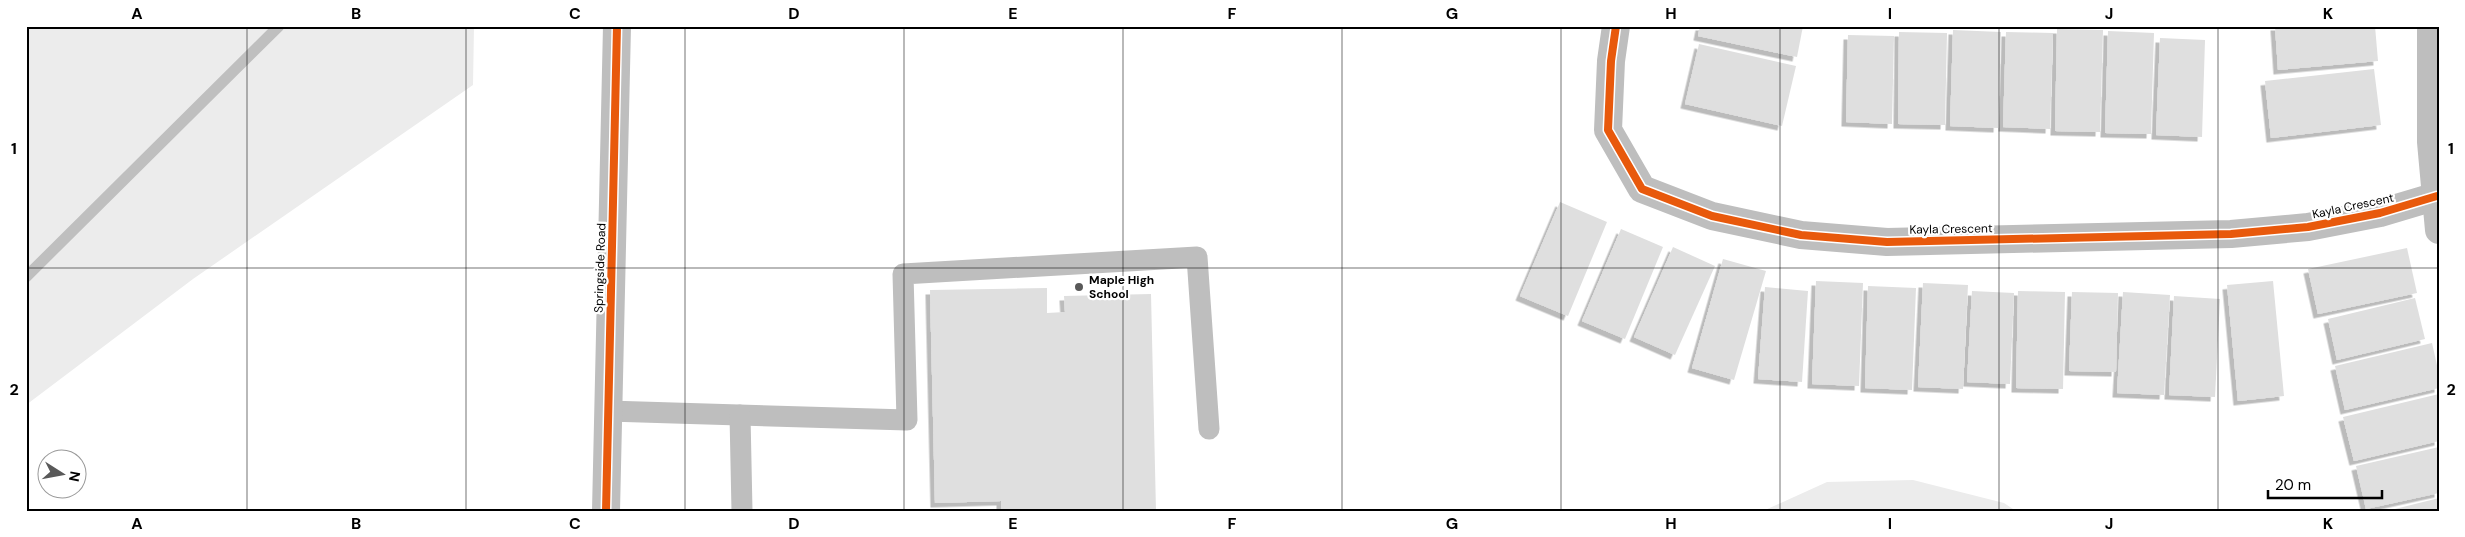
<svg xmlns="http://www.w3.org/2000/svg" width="2465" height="537" viewBox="0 0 2465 537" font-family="'DM Sans',sans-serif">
	<defs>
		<filter id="shadow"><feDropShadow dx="-4.5" dy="4.5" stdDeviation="0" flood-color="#0004"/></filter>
	</defs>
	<rect width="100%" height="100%" fill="#fff"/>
	<g fill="#ececec">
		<polygon points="26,26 474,26 473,85 193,279 26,405"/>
		<polygon points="1913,480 2004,503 2016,511 1763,511 1827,482"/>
	</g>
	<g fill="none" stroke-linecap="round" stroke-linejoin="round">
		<polyline stroke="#bfbfbf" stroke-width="11" points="26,277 279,26"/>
	</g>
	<g fill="#dfdfdf" filter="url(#shadow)">
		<polygon points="1700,26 1803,26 1797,57 1698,36"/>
		<polygon points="2275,26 2375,26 2378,61 2278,70"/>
		<polygon points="2057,29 2103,30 2100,132 2055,131"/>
		<polygon points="1953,30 2001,32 1998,128 1950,126"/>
		<polygon points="2108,31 2154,33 2151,134 2105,133"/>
		<polygon points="1899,32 1947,33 1945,125 1898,124"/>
		<polygon points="2006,32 2053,33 2050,129 2003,127"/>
		<polygon points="1848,35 1894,36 1892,124 1846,122"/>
		<polygon points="2160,38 2205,40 2202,137 2156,135"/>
		<polygon points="1699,44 1796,66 1782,126 1685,104"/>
		<polygon points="2374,69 2381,125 2271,138 2265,81"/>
		<polygon points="1560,202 1607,222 1568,316 1520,296"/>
		<polygon points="1621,229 1663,247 1625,339 1582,321"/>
		<polygon points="1673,247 1715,266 1675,355 1634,337"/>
		<polygon points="2407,248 2417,293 2318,314 2308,269"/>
		<polygon points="1723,259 1766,271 1734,380 1692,368"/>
		<polygon points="1816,281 1863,283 1859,386 1812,384"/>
		<polygon points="2273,281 2284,396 2238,401 2227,285"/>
		<polygon points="1923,283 1968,285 1963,389 1918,387"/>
		<polygon points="1868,286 1916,288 1912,390 1865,388"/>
		<polygon points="1765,287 1808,291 1802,382 1758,379"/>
		<polygon points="1047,288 1047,313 1065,312 1064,296 1151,294 1156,511 1001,511 1001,501 935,503 930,290"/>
		<polygon points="1972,291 2014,293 2010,384 1967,382"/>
		<polygon points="2018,291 2065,292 2063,389 2016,388"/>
		<polygon points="2072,292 2118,293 2116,372 2069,371"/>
		<polygon points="2123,292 2170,295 2164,395 2117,393"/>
		<polygon points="2174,296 2220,299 2215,397 2169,395"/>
		<polygon points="2415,298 2425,339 2337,360 2328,319"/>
		<polygon points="2432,343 2439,374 2439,388 2345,410 2335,366"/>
		<polygon points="2439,394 2439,441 2354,461 2343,417"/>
		<polygon points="2439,447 2439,493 2366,509 2356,466"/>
		<polygon points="2439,498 2439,511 2391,511 2391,510"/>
	</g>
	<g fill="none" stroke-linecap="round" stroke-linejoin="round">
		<g stroke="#bebebe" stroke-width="21">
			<polyline points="608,411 907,420 903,274 1197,257 1209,429"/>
			<polyline points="740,415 742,511"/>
		</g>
		<g stroke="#bebebe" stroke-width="28">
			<polyline points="1616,26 1611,61 1608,130 1642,189 1712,216 1801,235 1887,242 2231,234 2308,227 2380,213 2437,196"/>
			<polyline points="2431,26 2431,142 2439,230"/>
			<polyline points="606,511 617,26"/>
		</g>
		<defs>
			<g id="cycleway">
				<polyline points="1616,26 1611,61 1608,130 1642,189 1712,216 1801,235 1887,242 2231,234 2308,227 2380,213 2437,196"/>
				<polyline points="606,511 617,26"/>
			</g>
		</defs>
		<use href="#cycleway" stroke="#fff" stroke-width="11"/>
		<use href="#cycleway" stroke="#e8590c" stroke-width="8"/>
	</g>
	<path fill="none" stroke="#000" stroke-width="1" stroke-opacity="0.55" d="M247 26V511M466 26V511M685 26V511M904 26V511M1123 26V511M1342 26V511M1561 26V511M1780 26V511M1999 26V511M2218 26V511M26 268H2439"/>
	<circle fill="#595959" stroke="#fff" stroke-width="2" cx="1079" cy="287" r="5"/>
	<g text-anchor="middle" stroke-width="4.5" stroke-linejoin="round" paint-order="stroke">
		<g font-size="12" fill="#000" stroke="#fff">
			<text transform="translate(2353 206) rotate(-12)" y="4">Kayla Crescent</text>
			<text transform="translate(1951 229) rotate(-1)" y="4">Kayla Crescent</text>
			<text transform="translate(600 268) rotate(-88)" y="4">Springside Road</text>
		</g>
		<g font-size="12" font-weight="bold" fill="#000" stroke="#fff" text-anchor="start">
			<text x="1089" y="284">Maple High<tspan x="1089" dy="14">School</tspan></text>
		</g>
	</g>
	<rect width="2465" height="537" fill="none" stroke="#ffffff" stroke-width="55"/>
	<g transform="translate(62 474) rotate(101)"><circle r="24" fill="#ffffff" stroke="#999999"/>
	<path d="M0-4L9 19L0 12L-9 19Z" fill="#595959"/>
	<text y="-8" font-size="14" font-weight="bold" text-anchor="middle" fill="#000000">N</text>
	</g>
	<path d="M2268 490v8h114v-8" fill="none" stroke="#000000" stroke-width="2.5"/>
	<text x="2275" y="490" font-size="15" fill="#000000" stroke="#ffffff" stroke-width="4" paint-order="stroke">20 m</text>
	<rect x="28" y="28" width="2410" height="482" fill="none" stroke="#000" stroke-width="2"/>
	<g font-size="16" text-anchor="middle" font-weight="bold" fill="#000">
		<text x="137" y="19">A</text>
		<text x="356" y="19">B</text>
		<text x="575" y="19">C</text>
		<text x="794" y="19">D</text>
		<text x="1013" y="19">E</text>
		<text x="1232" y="19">F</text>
		<text x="1452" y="19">G</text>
		<text x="1671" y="19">H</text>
		<text x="1890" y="19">I</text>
		<text x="2109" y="19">J</text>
		<text x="2328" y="19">K</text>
		<text x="14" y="154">1</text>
		<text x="2451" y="154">1</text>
		<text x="14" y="395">2</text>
		<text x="2451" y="395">2</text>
		<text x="137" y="529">A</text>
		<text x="356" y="529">B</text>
		<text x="575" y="529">C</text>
		<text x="794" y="529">D</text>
		<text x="1013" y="529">E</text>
		<text x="1232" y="529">F</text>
		<text x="1452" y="529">G</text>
		<text x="1671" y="529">H</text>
		<text x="1890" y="529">I</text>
		<text x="2109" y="529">J</text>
		<text x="2328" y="529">K</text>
	</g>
</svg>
